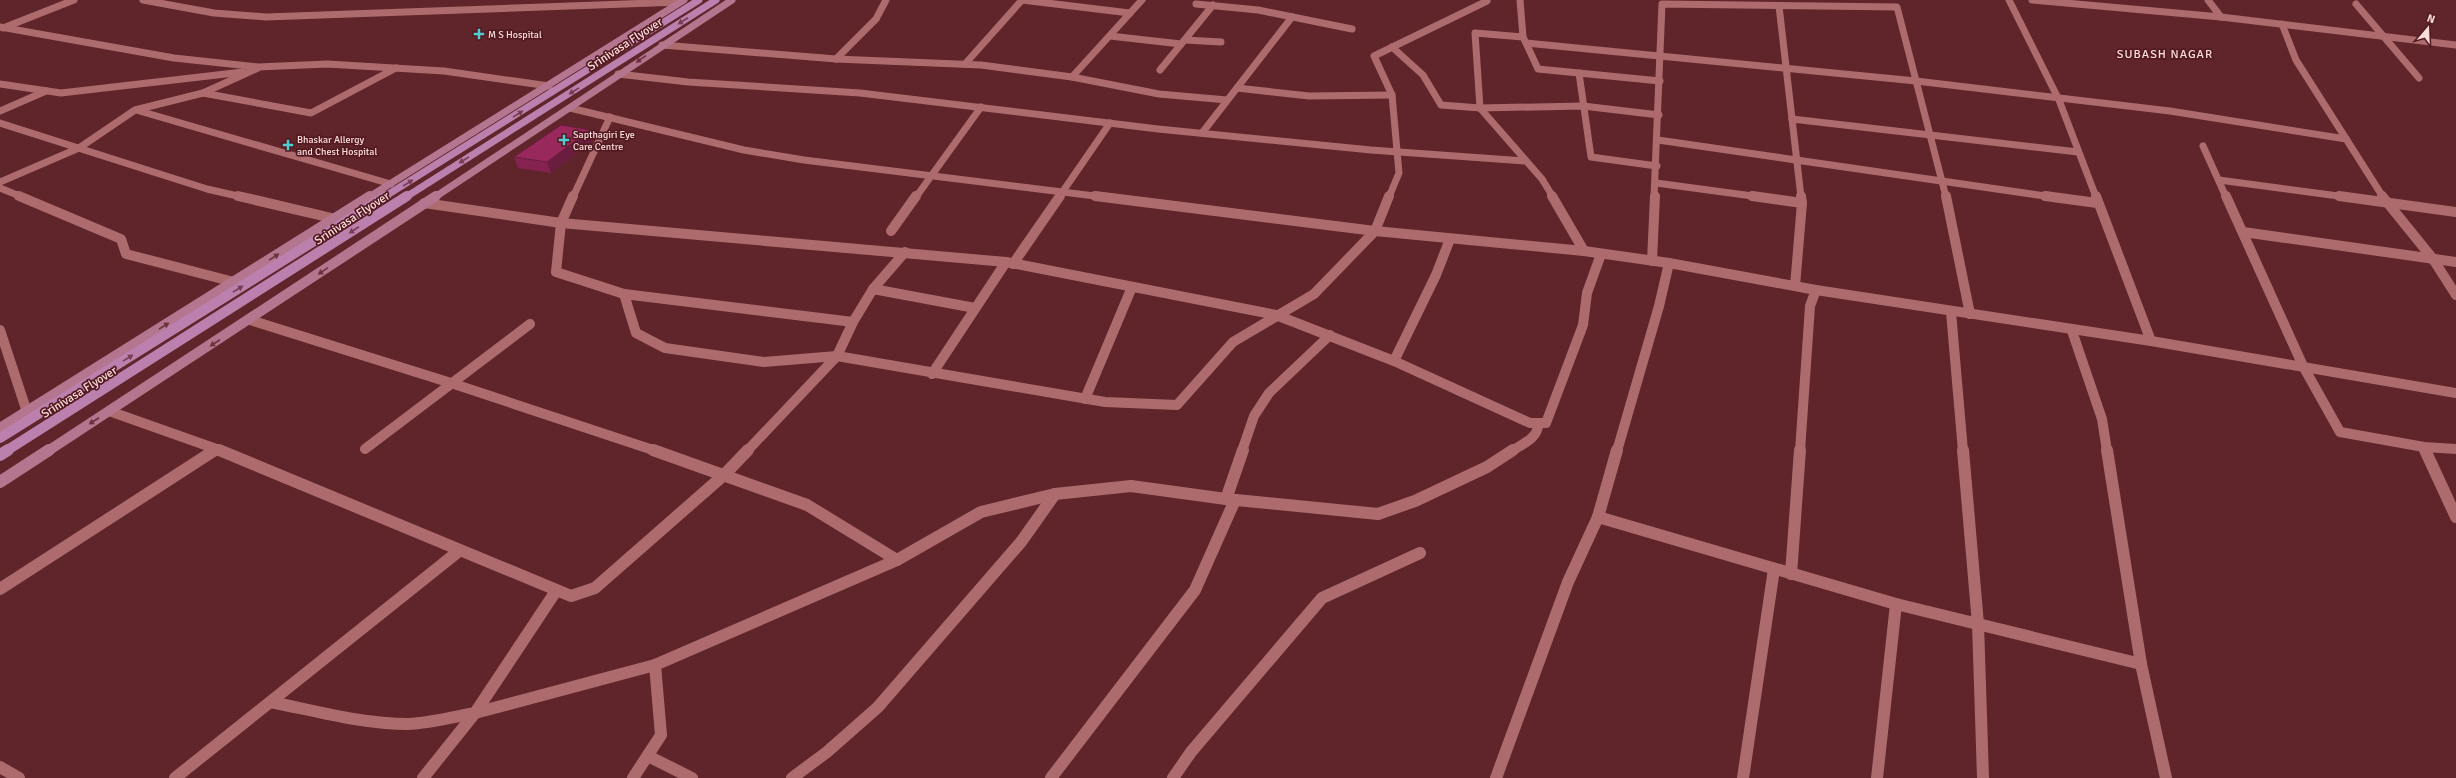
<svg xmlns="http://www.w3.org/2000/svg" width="2456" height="778" viewBox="0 0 2456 778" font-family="Signika,sans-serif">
	<rect width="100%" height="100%" fill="#5f252a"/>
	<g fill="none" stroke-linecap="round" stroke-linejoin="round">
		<g stroke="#ad6b6e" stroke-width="7">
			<polyline points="143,0 214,13 266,17 680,2"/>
			<polyline points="1022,0 1130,13"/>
			<polyline points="1520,0 1523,37 1526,43 1916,81 2170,111 2346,139"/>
			<polyline points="2009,0 2059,100 2096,197"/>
			<polyline points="2032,0 2221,17 2456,45"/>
			<polyline points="2208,0 2221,17"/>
			<polyline points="1196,4 1258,10 1352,29"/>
			<polyline points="2356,4 2419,78"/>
			<polyline points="1779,6 1801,197"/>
			<polyline points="2282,24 2296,60 2383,197"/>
			<polyline points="0,27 174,58 258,67 327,64 444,71 549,86"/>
			<polyline points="3,28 74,0"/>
			<polyline points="1110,36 1181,44"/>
			<polyline points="1523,37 1475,33 1480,108 1542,179 1553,197"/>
			<polyline points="1185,40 1221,42"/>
			<polyline points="1526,43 1538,69 1660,81"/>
			<polyline points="662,45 836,59 981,65 1072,77 1159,94 1227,100"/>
			<polyline points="1392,47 1423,75 1441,105 1480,108 1583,106 1659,115"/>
			<polyline points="836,59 876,19 886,0"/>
			<polyline points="965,64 1022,0"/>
			<polyline points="1160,70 1213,5"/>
			<polyline points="1579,73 1591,157 1657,166"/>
			<polyline points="618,74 688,82 860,93 1158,129 1371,150 1525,161"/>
			<polyline points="1072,77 1142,0"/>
			<polyline points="0,84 61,93 243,72"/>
			<polyline points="1237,88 1309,96 1392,95"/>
			<polyline points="203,93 311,113 396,68"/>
			<polyline points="570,108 744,150 804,160 1103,197"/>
			<polyline points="136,110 391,184"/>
			<polyline points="0,111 46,91"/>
			<polyline points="1792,119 2078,152"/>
			<polyline points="0,123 207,189 242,197"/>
			<polyline points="1202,133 1292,17"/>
			<polyline points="1658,140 2052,197"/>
			<polyline points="2203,146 2226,197"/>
			<polyline points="2219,180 2346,197"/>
			<polyline points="0,182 79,148 135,110 203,93 258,68"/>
			<polyline points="1656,183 1760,197"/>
			<polyline points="0,188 22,197"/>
			<polyline points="573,197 610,117"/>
			<polyline points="916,197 981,107"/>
			<polyline points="1059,197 1110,123"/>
			<polyline points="1389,197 1399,173 1392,95 1374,56 1487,1"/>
			<polyline points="1654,197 1662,4 1897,7 1946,197"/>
		</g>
		<g stroke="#ad6b6e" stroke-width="10">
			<polyline points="19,196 121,239 126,254 234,282"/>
			<polyline points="238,196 336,219"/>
			<polyline points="573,196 561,223 556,272 624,294 853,322"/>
			<polyline points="1095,196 1375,231 1584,251 1669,263 1816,290 2151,341 2456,393"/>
			<polyline points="1552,196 1584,251"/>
			<polyline points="1752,196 1802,203 1795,286"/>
			<polyline points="1801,196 1802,203"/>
			<polyline points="1946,196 1970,314"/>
			<polyline points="2045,196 2097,203"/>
			<polyline points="2096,196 2151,341"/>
			<polyline points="2226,196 2303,366 2340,432 2424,447 2456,449"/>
			<polyline points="2339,196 2456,212"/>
			<polyline points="2382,196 2433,259 2456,295"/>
			<polyline points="424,203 561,223 1006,262 1276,315 1394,361 1530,423 1546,423 1583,325 1587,293 1601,254"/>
			<polyline points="891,231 916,196"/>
			<polyline points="2243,232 2456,262"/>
			<polyline points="1652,261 1655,196"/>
			<polyline points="1013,264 1060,196"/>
			<polyline points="873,289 975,308"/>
			<polyline points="624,294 636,333 665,348 764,362 837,356 1105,402 1177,405 1233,342 1314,294 1375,231 1389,196"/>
			<polyline points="1951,312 1963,451"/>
			<polyline points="250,320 451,383 656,451"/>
			<polyline points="0,330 27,412"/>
			<polyline points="2072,331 2102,419 2107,451"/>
			<polyline points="1394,361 1436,275 1450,239"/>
			<polyline points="932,374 1006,262"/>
			<polyline points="1085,399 1132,287"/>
			<polyline points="109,411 222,451"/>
			<polyline points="2424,447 2426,451"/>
			<polyline points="365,449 530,324"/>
			<polyline points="214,451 217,449"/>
			<polyline points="747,451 837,356 853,322 873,289 905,252"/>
			<polyline points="1242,451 1254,416 1269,393 1330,335"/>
			<path d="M1512 451C1522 444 1538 438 1538 425"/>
			<polyline points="1617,451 1659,306 1669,263"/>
			<polyline points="1800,451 1810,306 1816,290"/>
		</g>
		<g stroke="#ad6b6e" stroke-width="12">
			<polyline points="219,450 571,596 595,588 725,474 748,450"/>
			<polyline points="653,450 807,505 897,560"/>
			<polyline points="1963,450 1978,624 1983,778"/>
			<polyline points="2425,450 2456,517"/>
			<polyline points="1226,499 1243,450"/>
			<polyline points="1598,517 1896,604 2141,664 2107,450"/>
			<polyline points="1791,574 1800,450"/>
			<polyline points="0,589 215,450"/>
			<polyline points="2141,664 2166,778"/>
			<path d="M271 702C316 711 362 724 408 724 431 723 453 717 475 713L556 591"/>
			<polyline points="648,756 692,778"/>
			<polyline points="0,767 19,778"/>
			<polyline points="175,778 459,551"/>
			<polyline points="423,778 475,713 655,665"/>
			<polyline points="633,778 661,735 655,665 897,560 981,512 1055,494 1131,486 1226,499 1378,514 1415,501 1487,467 1513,450"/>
			<polyline points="792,778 827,752 878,707 1021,542 1055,494"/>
			<polyline points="1051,778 1195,590 1235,500"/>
			<polyline points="1173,778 1191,752 1322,598 1420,553"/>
			<polyline points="1496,778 1568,582 1598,517 1617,450"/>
			<polyline points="1743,778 1774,569"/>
			<polyline points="1877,778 1896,604"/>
		</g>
		<g stroke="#b4768e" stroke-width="7">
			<polyline points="369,197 684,0"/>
			<polyline points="435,197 732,0"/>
		</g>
		<g stroke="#b4768e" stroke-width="10">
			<polyline points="0,428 370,196"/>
			<polyline points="48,451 436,196"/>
		</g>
		<polyline stroke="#b4768e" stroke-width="12" points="0,482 49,450"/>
		<g stroke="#bb80ad" stroke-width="7">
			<polyline points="384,197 699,0"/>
			<polyline points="406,197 716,0"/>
		</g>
		<g stroke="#bb80ad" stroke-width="10">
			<polyline points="0,438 386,196"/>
			<polyline points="6,451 407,196"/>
		</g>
		<polyline stroke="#bb80ad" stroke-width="12" points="0,455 8,450"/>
	</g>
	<polygon fill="#84234f" points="594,140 551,173 518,168 514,157"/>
	<polygon fill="#6b1d40" points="590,130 594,140 551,173 547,162"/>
	<polygon fill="#99295c" stroke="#6b1d40" points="561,125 590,130 547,162 514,157"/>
	<defs><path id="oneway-solid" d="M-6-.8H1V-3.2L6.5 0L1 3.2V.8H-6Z"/></defs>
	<g fill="#773e52">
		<use href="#oneway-solid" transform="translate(683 21) rotate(147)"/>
		<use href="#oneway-solid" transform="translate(574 91) rotate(148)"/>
		<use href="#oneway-solid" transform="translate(518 114) rotate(-32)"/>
		<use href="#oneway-solid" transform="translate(464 160) rotate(148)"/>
		<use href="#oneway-solid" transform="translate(408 183) rotate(-32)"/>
		<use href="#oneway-solid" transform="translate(354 230) rotate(147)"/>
		<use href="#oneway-solid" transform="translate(238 289) rotate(-32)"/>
		<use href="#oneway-solid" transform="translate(128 358) rotate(-32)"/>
	</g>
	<g fill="#6b313c">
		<use href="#oneway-solid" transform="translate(641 59) rotate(146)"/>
		<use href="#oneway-solid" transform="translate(274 257) rotate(-32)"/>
		<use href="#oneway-solid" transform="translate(323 271) rotate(146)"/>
		<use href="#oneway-solid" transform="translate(164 326) rotate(-32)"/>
		<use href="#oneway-solid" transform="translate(215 343) rotate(147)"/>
		<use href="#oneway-solid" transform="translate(94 421) rotate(147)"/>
	</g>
	<g fill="#52cdcf" stroke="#531a21" stroke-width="1.5">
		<path d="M477 28h4v4h4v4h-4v4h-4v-4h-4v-4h4z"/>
		<path d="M562 134h4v4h4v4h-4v4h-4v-4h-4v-4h4z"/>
		<path d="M286 139h4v4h4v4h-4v4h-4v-4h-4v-4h4z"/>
	</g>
	<g text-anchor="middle" stroke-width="3.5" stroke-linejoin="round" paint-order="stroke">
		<g font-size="10" fill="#fbdddd" stroke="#531a21" text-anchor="start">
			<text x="488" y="38">M S Hospital</text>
			<text x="573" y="138">Sapthagiri Eye<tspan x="573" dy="12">Care Centre</tspan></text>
			<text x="297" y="143">Bhaskar Allergy<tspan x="297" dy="12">and Chest Hospital</tspan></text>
		</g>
		<g font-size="12" fill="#fbdddd" stroke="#531a21">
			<text transform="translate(625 44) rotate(-33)" y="4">Srinivasa Flyover</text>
			<text transform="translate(352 218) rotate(-33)" y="4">Srinivasa Flyover</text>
			<text transform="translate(79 392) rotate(-32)" y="4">Srinivasa Flyover</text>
		</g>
		<g font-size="12" letter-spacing="1" fill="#fbdddd" stroke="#531a21">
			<text x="2165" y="58">SUBASH NAGAR</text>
		</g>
	</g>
	<g transform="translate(2428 28) rotate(19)" stroke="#531a21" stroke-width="3" paint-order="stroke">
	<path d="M0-3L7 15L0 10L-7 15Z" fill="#fbdddd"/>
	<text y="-6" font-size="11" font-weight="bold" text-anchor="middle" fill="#fbdddd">N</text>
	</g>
</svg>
